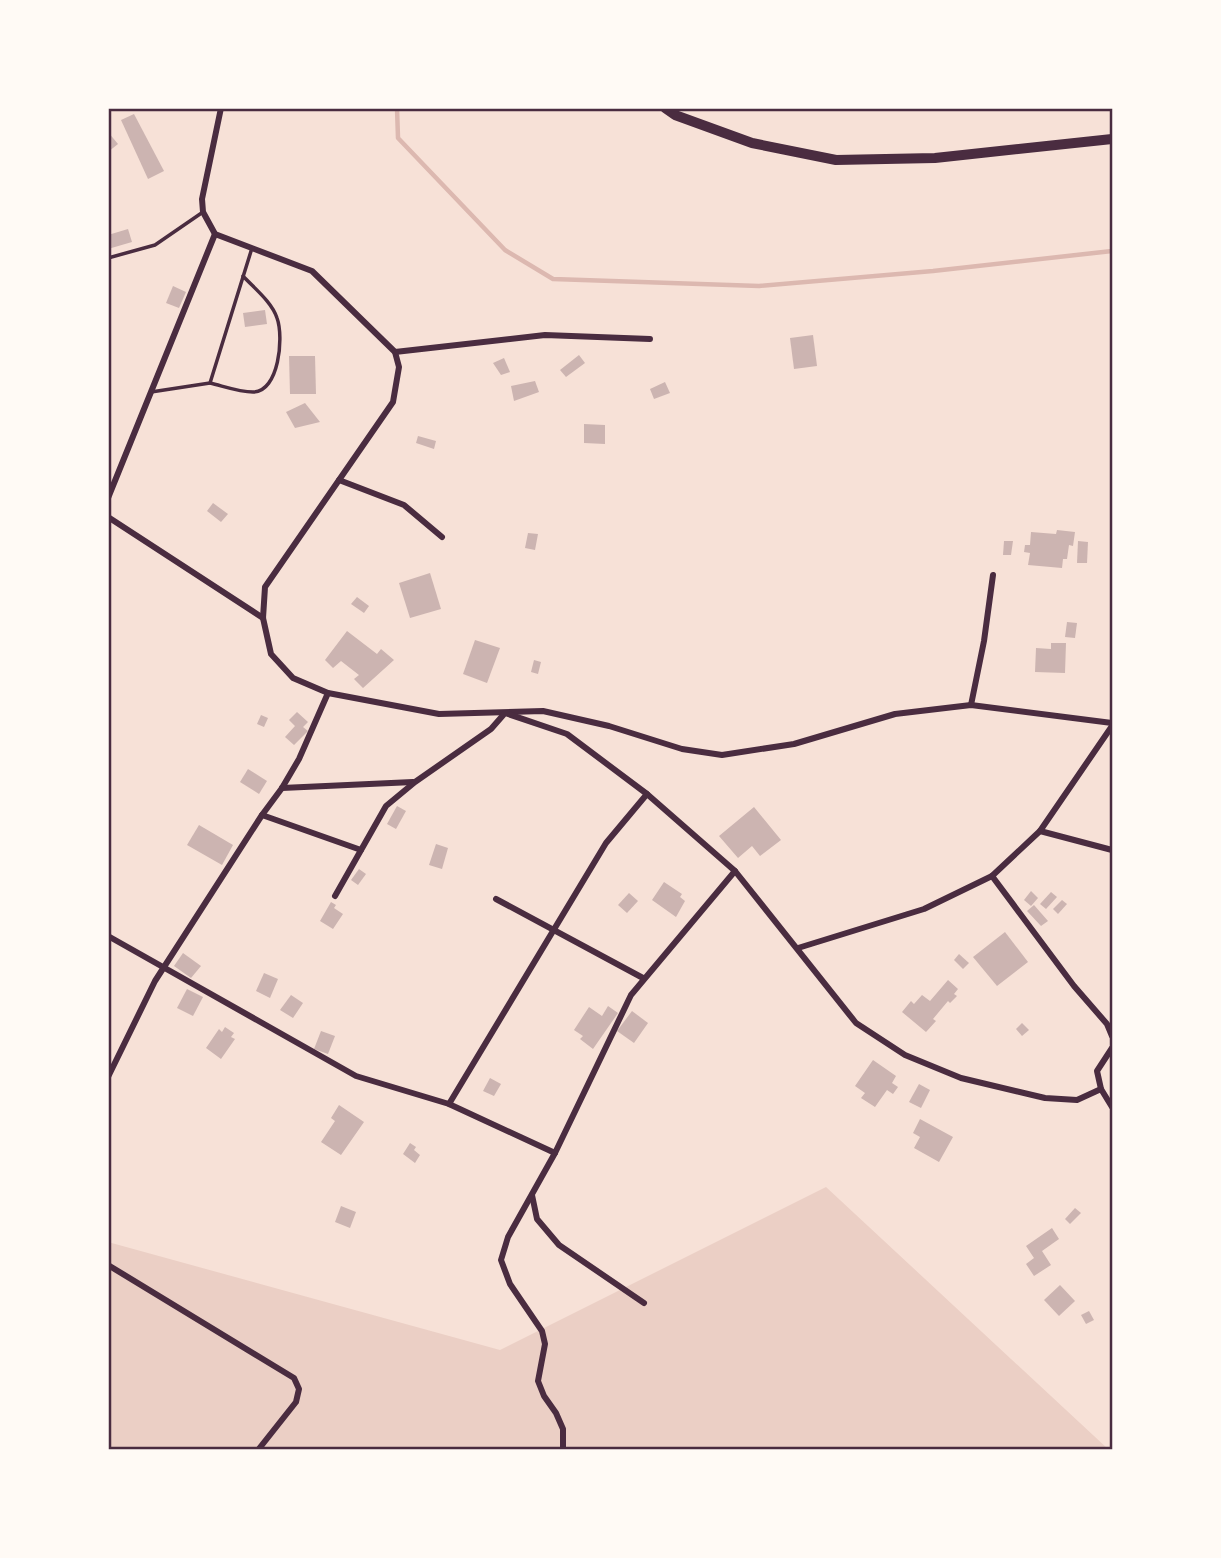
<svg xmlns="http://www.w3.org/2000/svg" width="1221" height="1558" viewBox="0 0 1221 1558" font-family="'Space Grotesk',sans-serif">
	<rect width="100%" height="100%" fill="#f7e1d7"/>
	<polygon fill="#ebcfc5" points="826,1187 1108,1449 109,1449 108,1242 500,1350"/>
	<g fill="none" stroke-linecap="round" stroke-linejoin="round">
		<polyline stroke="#dcb8b0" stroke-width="4.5" points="397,108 398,138 505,250 553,279 759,286 933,271 1112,251"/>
	</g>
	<g fill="#ccb4b1">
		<polygon points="134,114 164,171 148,179 121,120"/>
		<polygon points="108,132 118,144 108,152"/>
		<polygon points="128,229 132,242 108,249 108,235"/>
		<polygon points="173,286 186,292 179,308 166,303"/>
		<polygon points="265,310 267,324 245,327 243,313"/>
		<polygon points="813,335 817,366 794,369 790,338"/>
		<polygon points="579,355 585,363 566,377 560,370"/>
		<polygon points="289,356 315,356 316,394 290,394"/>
		<polygon points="504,358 510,372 501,375 493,363"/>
		<polygon points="535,381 539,392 514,401 511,386"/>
		<polygon points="665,382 670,393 654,399 650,389"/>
		<polygon points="305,403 320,422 295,428 286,412"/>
		<polygon points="584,424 605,425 605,444 584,443"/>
		<polygon points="418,436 436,441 434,449 416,443"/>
		<polygon points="213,503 228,514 221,522 207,511"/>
		<polygon points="1057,530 1075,532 1073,546 1069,545 1067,559 1063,559 1062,568 1028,565 1030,553 1024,552 1025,545 1030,545 1031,532 1056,534"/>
		<polygon points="528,533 538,534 535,550 525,548"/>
		<polygon points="1004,541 1013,541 1011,555 1003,555"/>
		<polygon points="1078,541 1088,542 1087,563 1077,563"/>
		<polygon points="430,573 441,609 410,618 399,583"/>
		<polygon points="357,597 369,606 364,613 351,604"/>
		<polygon points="1067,622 1077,623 1075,638 1065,637"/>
		<polygon points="347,631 377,654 381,649 394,660 363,688 354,679 359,675 341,661 333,668 325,660"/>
		<polygon points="475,640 500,648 487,683 463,674"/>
		<polygon points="1051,643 1066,643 1065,673 1035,672 1036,648 1051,649"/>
		<polygon points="534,660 541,662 538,674 531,672"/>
		<polygon points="297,712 308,722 303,727 308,731 294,745 285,737 295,726 289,720"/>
		<polygon points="261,715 268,718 264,727 257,724"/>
		<polygon points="248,769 267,781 259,794 240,782"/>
		<polygon points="397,806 406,811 396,829 387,824"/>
		<polygon points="754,807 781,840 760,856 752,846 738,858 719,836"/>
		<polygon points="199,825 233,845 222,865 187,845"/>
		<polygon points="436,844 448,848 442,869 429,865"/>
		<polygon points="359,869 366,874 358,885 351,880"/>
		<polygon points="664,882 682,894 680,897 685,901 676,917 652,900"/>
		<polygon points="1031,891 1038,898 1031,906 1024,900"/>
		<polygon points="1051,892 1057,897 1046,909 1040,904"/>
		<polygon points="629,893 638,901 627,913 618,905"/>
		<polygon points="1062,900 1067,904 1058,914 1053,909"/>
		<polygon points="331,902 336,905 334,908 343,914 333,929 320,921"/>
		<polygon points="1034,905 1048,921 1041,926 1027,911"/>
		<polygon points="1005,932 1028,962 997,986 973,957"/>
		<polygon points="183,953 201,966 191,978 174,966"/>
		<polygon points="959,954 969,963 963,969 954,960"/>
		<polygon points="264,973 278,979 270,998 256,991"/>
		<polygon points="948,980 958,989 954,994 957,996 950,1003 948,1001 933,1019 936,1021 926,1032 902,1012 911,1001 914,1004 922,995 930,1001"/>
		<polygon points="187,989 203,997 193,1016 177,1008"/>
		<polygon points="291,995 303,1003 293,1018 280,1010"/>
		<polygon points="608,1006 618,1013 593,1049 580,1039 583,1036 574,1030 589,1007 602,1016"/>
		<polygon points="632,1011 648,1023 634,1043 617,1031"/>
		<polygon points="1022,1023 1029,1030 1022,1036 1016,1029"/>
		<polygon points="225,1027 234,1033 231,1037 235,1039 221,1059 206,1048 219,1029 222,1032"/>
		<polygon points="321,1031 335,1036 328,1054 314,1049"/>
		<polygon points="873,1060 896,1076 892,1083 898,1087 893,1094 887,1090 875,1107 861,1098 865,1093 855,1086"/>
		<polygon points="490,1078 501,1084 494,1096 483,1091"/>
		<polygon points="919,1084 930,1090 921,1108 909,1102"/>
		<polygon points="339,1105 364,1122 341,1155 321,1142 335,1121 331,1118"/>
		<polygon points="920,1119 953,1137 939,1162 914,1148 920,1137 913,1133"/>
		<polygon points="410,1143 416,1147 414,1150 420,1155 415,1163 403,1154"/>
		<polygon points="341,1206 356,1212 350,1228 335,1222"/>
		<polygon points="1075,1208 1081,1213 1070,1224 1065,1219"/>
		<polygon points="1052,1228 1059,1239 1042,1251 1051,1265 1034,1276 1026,1264 1034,1258 1026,1246"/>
		<polygon points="1060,1285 1075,1301 1059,1316 1044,1300"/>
		<polygon points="1089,1311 1094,1320 1086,1324 1081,1315"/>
	</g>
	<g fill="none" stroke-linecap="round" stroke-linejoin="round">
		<g stroke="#4a2c40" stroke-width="3.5">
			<polyline points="108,258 155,245 203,212"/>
			<path d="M210 383C223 386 239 392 253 392 279 392 284 337 277 318 272 302 254 288 243 276"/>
			<polyline points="151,392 210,383 252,248"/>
		</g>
		<g stroke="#4a2c40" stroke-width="6">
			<polyline points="221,108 202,199 203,212 215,234 312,271 395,352 399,367 393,402 265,587 263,618 271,654 293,678 328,693 439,714 543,711 609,726 682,749 722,755 794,744 895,714 971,705 1112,723"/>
			<polyline points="395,352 545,335 650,339"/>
			<polyline points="339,480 404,505 442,537"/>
			<polyline points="108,498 215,234"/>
			<polyline points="108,517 263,618"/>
			<polyline points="971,705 984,641 993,575"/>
			<polyline points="282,788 413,782"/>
			<polyline points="262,815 361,850"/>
			<polyline points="1040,831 1112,850"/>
			<polyline points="992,876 1074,986 1107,1024 1112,1036"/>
			<polyline points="335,896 386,806 415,782 491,729 505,713 567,734 647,794 735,871 856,1023 905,1055 961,1078 1045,1098 1077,1100 1101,1089"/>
			<polyline points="496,899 643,978"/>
			<polyline points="108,936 356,1076 449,1104 555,1153"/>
			<polyline points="798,948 924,909 992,876 1040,831 1112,726"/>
			<polyline points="1112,1048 1097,1071 1101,1089 1112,1107"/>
			<polyline points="108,1077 155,981 262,815 282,788 299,759 328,693"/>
			<polyline points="449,1104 606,843 647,794"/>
			<polyline points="532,1195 537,1219 559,1245 644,1303"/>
			<polyline points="108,1265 294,1378 299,1389 296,1402 258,1450"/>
			<polyline points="563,1450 563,1429 556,1413 544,1396 538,1381 545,1344 542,1331 510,1284 501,1260 508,1237 555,1153 631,995 735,871"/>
		</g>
		<polyline stroke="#4a2c40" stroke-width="10" points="665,108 675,115 752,143 836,160 935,158 1112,139"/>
	</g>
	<rect width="1221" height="1558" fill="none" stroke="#fffaf5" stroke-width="220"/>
	<rect x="110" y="110" width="1001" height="1338" fill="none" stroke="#4a2c40" stroke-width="2.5"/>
</svg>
